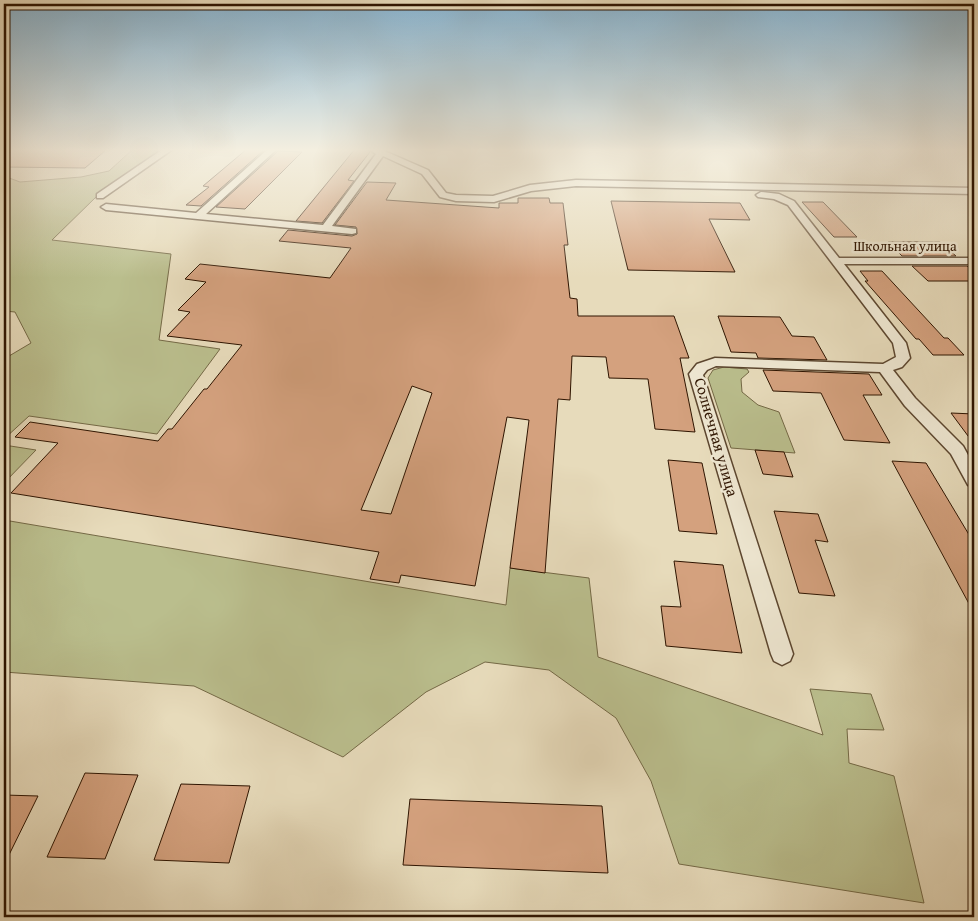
<svg xmlns="http://www.w3.org/2000/svg" width="978" height="921" viewBox="0 0 978 921" font-family="'Gentium Book Plus',serif">
	<rect width="100%" height="100%" fill="#e7dbbb"/>
	<filter id="stains"><feTurbulence type="fractalNoise" baseFrequency=".004" numOctaves="4"/><feColorMatrix values="0 0 0 0 .2 0 0 0 0 .09 0 0 0 0 .02 0 0 0 .5 -.17"/></filter>
	<radialGradient id="worn" r=".72"><stop offset=".6" stop-color="#630" stop-opacity="0"/><stop offset="1" stop-color="#630" stop-opacity=".3"/></radialGradient>
	<g fill="#babe8d" stroke="#746946">
		<polygon points="133,149 165,149 97,196 52,240 171,254 159,340 220,349 157,434 29,416 4,439 4,359 31,343 15,312 4,311 4,176 20,182 81,177 109,171"/>
		<polygon points="724,367 747,369 749,372 741,379 742,392 758,405 779,412 795,453 731,448 708,378 713,370"/>
		<polygon points="4,445 36,450 4,483"/>
		<polygon points="4,520 506,605 510,568 589,578 598,657 823,735 810,689 871,694 884,730 847,729 849,763 894,776 924,903 679,864 651,781 616,718 549,670 485,662 426,692 343,757 194,686 4,672"/>
	</g>
	<g fill="#d4a17e" stroke="#2e1400" fill-rule="evenodd">
		<polygon points="11,149 51,149 106,150 85,168 4,167 4,154"/>
		<polygon points="247,149 264,150 201,206 186,205 209,187 203,186"/>
		<polygon points="355,149 367,149 370,152 348,180 354,181 322,223 296,221"/>
		<polygon points="278,151 302,152 245,209 216,207"/>
		<path d="M367 182 396 183 386 200 499 208V203H518V198H549L550 203H563L568 245H564L570 298 577 299 578 316H674L689 358H680L695 432 655 429 648 379 609 378 606 357 572 356 570 400 558 399 545 573 510 568 529 420 507 417 475 586 401 575 399 583 370 579 379 552 11 493 58 443 15 437 30 422 158 441 168 429H172L204 389H207L242 345 167 336 190 312 178 310 206 282 185 279 200 264 330 278 351 248 279 241 288 230 352 236 357 234 356 227 335 225ZM412 386 432 393 391 514 361 510Z"/>
		<polygon points="611,201 740,203 750,220 709,219 735,272 628,270"/>
		<polygon points="802,202 823,202 857,237 834,237"/>
		<polygon points="888,242 940,242 956,256 902,256"/>
		<polygon points="912,266 967,266 974,272 974,281 928,281"/>
		<polygon points="860,271 882,271 944,338 948,338 964,355 933,355 919,339 916,339 865,281 868,281"/>
		<polygon points="718,316 780,317 792,336 814,337 827,360 758,358 756,353 731,352"/>
		<polygon points="763,370 869,374 882,395 863,395 890,443 844,440 821,393 773,391"/>
		<polygon points="951,413 974,414 974,444"/>
		<polygon points="755,450 784,452 793,477 763,474"/>
		<polygon points="668,460 702,463 717,534 679,531"/>
		<polygon points="892,461 926,463 974,543 974,613"/>
		<polygon points="774,511 818,514 828,542 815,540 835,596 799,593"/>
		<polygon points="674,561 723,565 742,653 666,646 661,606 681,607"/>
		<polygon points="85,773 138,775 105,859 47,857"/>
		<polygon points="181,784 250,786 229,863 154,860"/>
		<polygon points="4,795 38,796 4,865"/>
		<polygon points="410,799 602,806 608,873 403,865"/>
	</g>
	<g fill="none" stroke-linecap="round" stroke-linejoin="round">
		<defs>
			<g id="street">
				<polygon points="163,149 173,149 103,198 97,198 97,194"/>
				<polygon points="268,149 277,149 206,214 323,225 376,154 369,149 380,149 428,170 446,193 456,195 493,196 530,185 576,180 974,188 974,194 576,186 531,191 494,202 456,201 440,197 422,174 383,156 332,226 356,229 356,233 352,234 106,210 101,207 106,204 196,213"/>
				<polygon points="761,192 779,194 794,201 839,258 974,258 974,264 844,264 906,343 910,358 902,367 893,370 915,398 963,446 974,466 974,486 968,485 951,454 905,406 880,372 716,366 707,370 703,375 793,654 790,661 782,665 774,661 771,654 689,374 697,364 715,358 883,364 896,357 893,343 788,205 774,199 758,197 756,195"/>
			</g>
		</defs>
		<use href="#street" stroke="#5c462f" stroke-width="3"/>
		<use href="#street" fill="#efe8d3" fill-rule="evenodd"/>
	</g>
	<linearGradient id="sky" x2="0" y2="1"><stop stop-color="#88b6d4"/><stop offset="0.54" stop-color="#f4efe0"/><stop offset="1" stop-color="#f4efe0" stop-opacity="0"/></linearGradient>
	<rect width="978" height="278" fill="url(#sky)"/>
	<g text-anchor="middle" stroke-width="5" stroke-linejoin="round" paint-order="stroke">
		<g font-size="14" fill="#2e1400" stroke="#efe8d3">
			<text x="905" y="251">Школьная улица</text>
		</g>
		<g font-size="16" fill="#2e1400" stroke="#efe8d3">
			<text transform="translate(717 437) rotate(74)" y="6">Солнечная улица</text>
		</g>
	</g>
	<rect width="978" height="921" fill="none" stroke="#e7dbbb" stroke-width="20"/>
	<rect x="5" y="5" width="968" height="911" fill="none" stroke="#2e1400" stroke-width="2.5"/>
	<rect x="10" y="10" width="958" height="901" fill="none" stroke="#2e1400"/>
	<rect width="100%" height="100%" filter="url(#stains)"/>
	<rect width="100%" height="100%" fill="url(#worn)"/>
</svg>
